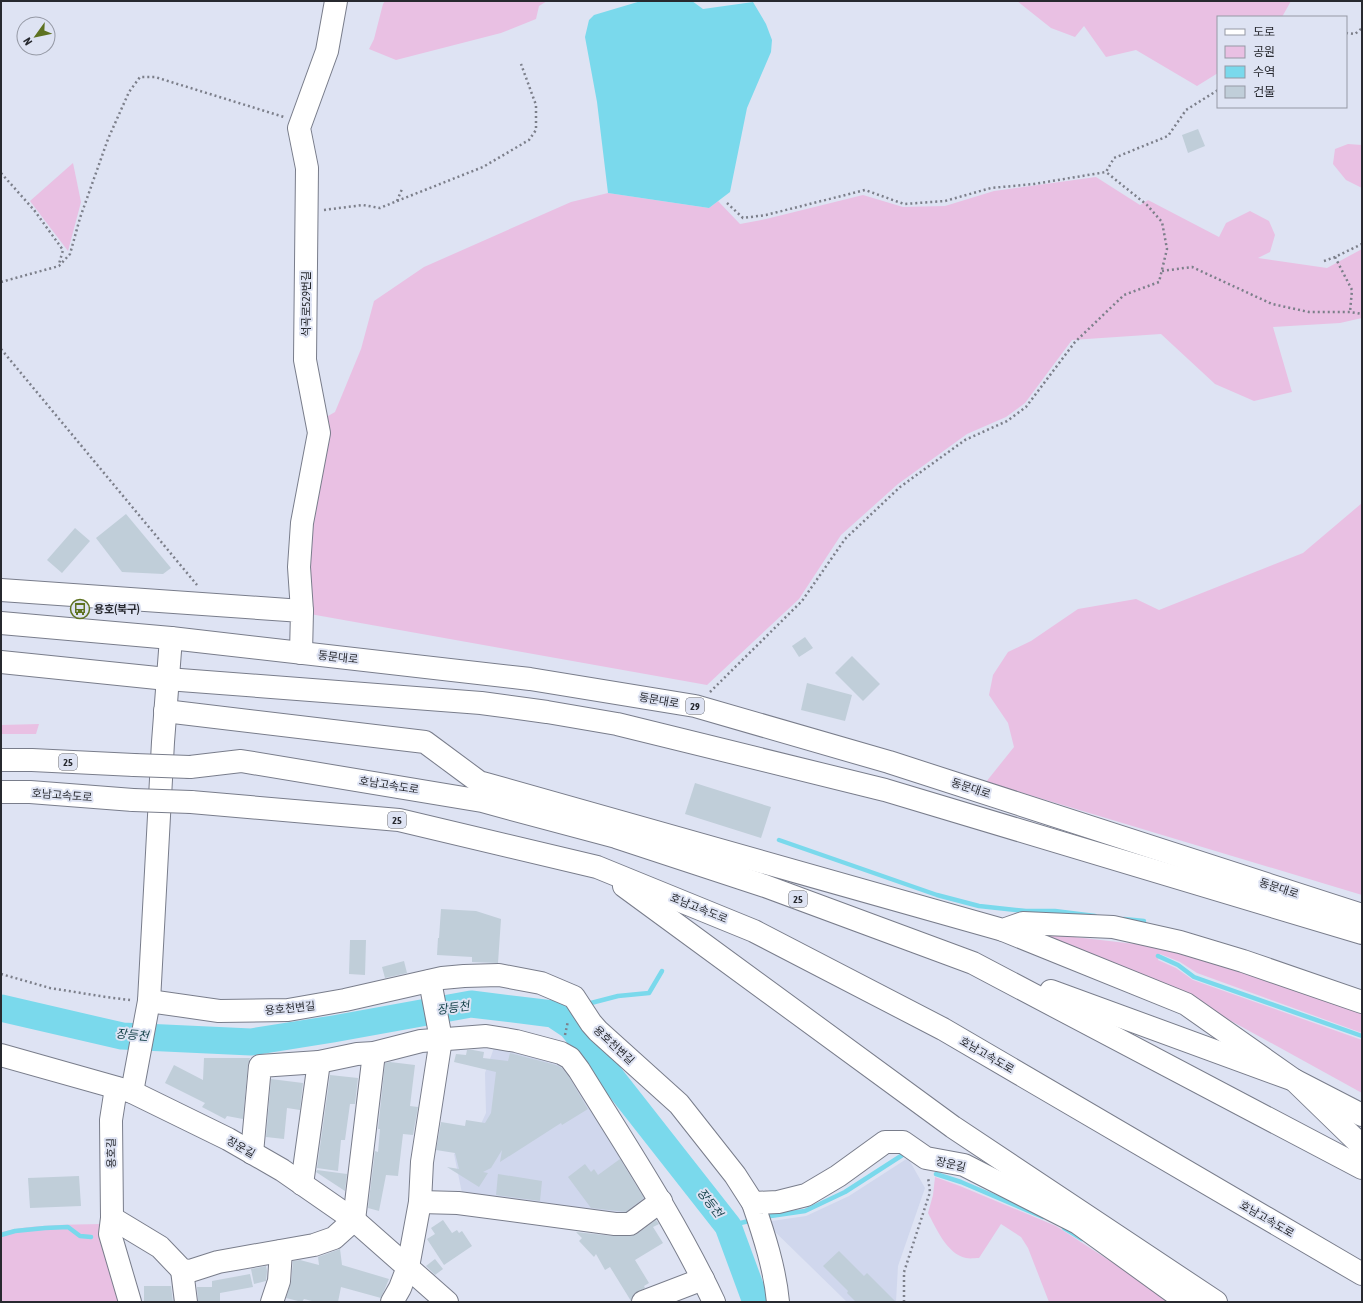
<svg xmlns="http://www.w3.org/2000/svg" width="1363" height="1303" viewBox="0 0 1363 1303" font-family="'Asap Condensed','Noto Sans KR',sans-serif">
	<rect width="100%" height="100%" fill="#dee3f3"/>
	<g fill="#d0d7ed">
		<polygon points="495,1045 557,1057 654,1199 631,1219 463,1198 454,1154 474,1139 486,1113 485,1073"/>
		<polygon points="908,1158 925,1188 898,1266 896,1302 847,1302 765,1222 806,1216 849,1196"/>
	</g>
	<g fill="#e9c0e3">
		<polygon points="385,1 547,1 539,6 536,19 501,33 396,60 369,49 374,39 383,4"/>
		<polygon points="1017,1 1291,1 1282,17 1218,17 1218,73 1197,86 1136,50 1106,57 1084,26 1075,37 1051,28"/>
		<polygon points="1348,144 1362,145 1362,188 1346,180 1333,164 1335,149"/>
		<polygon points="73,163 81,202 68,251 30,201"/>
		<polygon points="1096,177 1140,205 1148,200 1219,237 1226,223 1250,211 1269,221 1275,235 1270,252 1258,258 1327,268 1362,249 1362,318 1340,323 1273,327 1292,392 1254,401 1215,384 1161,334 1072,340 1025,403 1006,417 967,434 898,484 841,535 799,599 707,685 310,614 306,566 321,420 335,412 361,349 374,301 424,267 571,202 608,193 709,208 718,201 740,224 766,219 863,195 903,207 945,206 994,191"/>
		<polygon points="1362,503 1362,895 986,782 1014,747 1008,723 989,695 993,675 1008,652 1031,641 1078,609 1136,599 1159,610 1303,553"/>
		<polygon points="39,724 36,734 1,734 1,725"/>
		<polygon points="1040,933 1161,947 1362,1007 1362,1033 1197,973 1180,962 1160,954 1158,960 1176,968 1193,980 1362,1040 1362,1093 1193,1000 1145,983"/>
		<path d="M935 1177 960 1186 1056 1226 1121 1268 1168 1302H1049L1028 1248 1021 1237 1001 1224 979 1258C975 1258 970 1259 966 1258 947 1254 936 1228 928 1213L933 1195Z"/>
		<path d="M101 1224 123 1302H1V1232C33 1224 68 1225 101 1224Z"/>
	</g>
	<polygon fill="#7ad9ec" points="641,1 692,1 703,9 753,2 766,24 772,40 771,52 747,108 730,192 709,208 608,193 597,102 585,37 589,20 594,15"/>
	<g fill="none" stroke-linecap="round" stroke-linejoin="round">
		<g stroke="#7ad9ec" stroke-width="4.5">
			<polyline points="779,840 937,895 979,906 1026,911 1055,911 1095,916"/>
			<polyline points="1124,919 1144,921"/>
			<polyline points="1158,956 1178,965 1194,977 1362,1036"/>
			<polyline points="591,1003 618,996 649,993 662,971"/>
			<polyline points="571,1026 576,1013"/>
			<polyline points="936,1174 961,1182 1043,1217"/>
			<polyline points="764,1217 805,1211 845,1192 904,1154"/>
			<polyline points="728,1226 753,1220"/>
			<polyline points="1064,1228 1082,1239"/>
			<polyline points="1,1235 15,1231 45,1228 68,1227 80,1236 91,1237"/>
		</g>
		<polyline stroke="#7ad9ec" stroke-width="27" points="1,1008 122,1036 251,1042 333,1029 471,1004 553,1014 571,1026 728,1226 756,1302"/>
	</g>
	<g fill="#c0ced9">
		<polygon points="1198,129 1205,146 1188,153 1182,135"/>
		<polygon points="126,514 171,568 163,574 122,572 96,538"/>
		<polygon points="75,528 90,541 62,573 47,560"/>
		<polygon points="805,637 813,648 799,657 792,646"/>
		<polygon points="852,656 880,684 863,701 835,673"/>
		<polygon points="807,683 852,695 845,721 801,710"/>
		<polygon points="695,783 771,807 761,838 685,814"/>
		<polygon points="441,909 476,911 501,919 498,963 472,962 472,957 437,955 438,938 439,938"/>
		<polygon points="350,940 366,940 365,975 349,974"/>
		<polygon points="404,961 407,973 385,978 382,967"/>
		<polygon points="467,1050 473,1050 484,1052 483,1058 508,1061 510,1053 556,1065 562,1068 569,1077 588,1109 562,1125 561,1123 500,1162 502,1150 491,1168 483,1172 488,1173 479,1187 447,1167 459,1169 455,1153 436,1150 441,1122 465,1126 466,1120 485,1123 491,1113 496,1072 454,1062 456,1054 466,1055"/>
		<polygon points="204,1058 250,1058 248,1065 243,1119 227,1116 225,1119 202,1107 205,1103 165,1083 174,1065 203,1080"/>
		<polygon points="390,1062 415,1065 410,1106 418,1107 413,1135 403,1134 398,1176 386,1175 379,1211 368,1208 375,1151 378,1152 380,1129 378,1129 385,1063"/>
		<polygon points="330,1075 358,1078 355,1104 350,1104 345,1140 341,1140 338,1171 317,1168"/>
		<polygon points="271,1079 303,1083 300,1110 287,1108 284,1139 266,1137"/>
		<polygon points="620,1159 644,1198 626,1212 591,1208 568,1177 585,1164 591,1172 594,1169 598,1175"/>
		<polygon points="317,1170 347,1174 345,1191 316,1172"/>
		<polygon points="498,1174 542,1181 540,1201 496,1195"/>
		<polygon points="79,1176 81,1206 30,1208 28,1178"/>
		<polygon points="443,1220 452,1233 457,1230 459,1233 462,1231 472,1246 444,1265 427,1239 435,1234 431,1228"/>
		<polygon points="656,1220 659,1224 653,1227 663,1243 635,1260 649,1283 644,1286 645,1288 634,1294 631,1301 610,1267 605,1270 596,1254 594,1257 579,1241 582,1238 576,1232 613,1236 630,1236 637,1234"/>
		<polygon points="340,1249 342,1265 389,1279 381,1298 341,1287 338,1302 316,1302 304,1299 302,1302 286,1298 291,1282 293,1261 300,1260 319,1265 318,1257"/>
		<polygon points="839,1251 864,1276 867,1273 896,1302 856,1302 847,1293 848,1291 823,1266"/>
		<polygon points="435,1259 443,1269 435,1275 426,1266"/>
		<polygon points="266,1266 267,1271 266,1281 254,1284 251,1269"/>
		<polygon points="250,1274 253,1287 220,1293 220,1302 198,1302 197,1287 212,1287 212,1281"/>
		<polygon points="144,1286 171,1286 173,1302 144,1302"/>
	</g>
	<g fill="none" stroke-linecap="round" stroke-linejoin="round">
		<defs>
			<g id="minor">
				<polyline points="1,590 302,611 301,653"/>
				<polyline points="302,611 299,567 302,523 319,433 305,360 307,168 299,128 327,51 336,1"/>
				<polyline points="165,711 425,742 479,782 1003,930 1023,923 1113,927 1180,942 1243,961 1362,1002"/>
				<polyline points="1003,930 1186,1004 1294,1080 1362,1146"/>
				<polyline points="149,1001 219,1011 288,1010 345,1000 442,978 464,976 499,975 541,983 574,997 591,1023 598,1031 679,1104 735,1175 753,1203"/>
				<polyline points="1,1055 132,1092 228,1139 282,1170 354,1220 447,1302"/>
				<polyline points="116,1088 111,1120 112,1218 110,1234 130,1302"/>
				<polyline points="132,1092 149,1001 163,742 171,638"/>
				<path d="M252 1153 260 1066 319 1062 357 1054 374 1053 421 1041 486 1036 516 1041 561 1053 570 1058 579 1070C626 1146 676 1221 714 1302"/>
				<polyline points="302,1184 319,1062"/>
				<polyline points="420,1202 458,1203 615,1224 630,1224 661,1201"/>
				<polyline points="112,1218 160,1247 182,1270 190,1271 218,1262 314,1245 334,1238 354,1220 374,1053"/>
				<polyline points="182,1270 186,1302"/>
				<polyline points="272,1302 279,1281 281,1251"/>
				<polyline points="392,1302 400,1288 408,1267 420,1202 422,1162 441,1039 430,981"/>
				<polyline points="643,1302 703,1279"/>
				<path d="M778 1302C775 1269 764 1235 753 1203L778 1202 806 1195 838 1176 885 1142H903L926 1158 964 1165 1078 1223 1187 1302"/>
			</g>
			<g id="major">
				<polyline points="1,623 171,638 530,679 695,706 889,762 1362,915"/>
				<polyline points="1,662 167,679 481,703 547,712 617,724 885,790 1362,933"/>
			</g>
			<g id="highway">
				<polyline points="1,760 32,760 134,765"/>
				<polyline points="190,767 241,761 482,801 616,837 765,886 973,963 1362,1168"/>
				<polyline points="1,792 30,792 133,800"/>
				<polyline points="191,802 399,820 597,867 754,931 943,1029 1362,1274"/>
				<polyline points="624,886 953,1127 1216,1302"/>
				<polyline points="1051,991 1294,1080 1362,1115"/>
			</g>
		</defs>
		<use href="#minor" stroke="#797d8b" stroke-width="24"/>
		<use href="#major" stroke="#797d8b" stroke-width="24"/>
		<use href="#highway" stroke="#797d8b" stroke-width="24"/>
		<g stroke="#7c7f8a" stroke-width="2.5" stroke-dasharray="2 3" stroke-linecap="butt">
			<polyline points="1346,33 1355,34 1362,28"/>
			<polyline points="1,173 34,210 63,250 59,264"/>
			<polyline points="397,201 483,167 529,140 536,130 536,105 521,64"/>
			<polyline points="727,203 743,218 766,215 865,190 904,204 945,201 991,188 1034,184 1106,172 1114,158 1168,136 1186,110 1218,90"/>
			<polyline points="324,210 363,205 380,208 397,201 402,189"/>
			<polyline points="1335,257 1352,290 1350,312"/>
			<polyline points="1324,261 1335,257 1362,244"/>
			<polyline points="1162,271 1192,267 1272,304 1309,312 1350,312 1362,314"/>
			<polyline points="1,282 59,266 70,254 80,218 108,139 129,92 140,77 155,77 284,117"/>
			<polyline points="1,349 197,585"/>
			<polyline points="710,692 802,601 845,539 900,487 965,440 1007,421 1026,407 1075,342 1124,295 1159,282 1167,249 1162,222 1147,205 1106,172"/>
			<polyline points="1,974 50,988 106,997 130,1000"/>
			<polyline points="565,1035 568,1021"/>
			<polyline points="904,1302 904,1272 930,1192 928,1177"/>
		</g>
		<use href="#minor" stroke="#fff" stroke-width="22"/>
		<use href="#major" stroke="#fff" stroke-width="22"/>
		<use href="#highway" stroke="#fff" stroke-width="22"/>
		<defs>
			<g id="highway-bridge">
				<polyline points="134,765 190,767"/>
				<polyline points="133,800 191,802"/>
			</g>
		</defs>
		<use href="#highway-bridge" stroke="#797d8b" stroke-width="24" stroke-linecap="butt"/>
		<use href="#highway-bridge" stroke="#fff" stroke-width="22"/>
	</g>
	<defs>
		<symbol id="bus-ring" viewBox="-11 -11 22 22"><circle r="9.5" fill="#dee3f3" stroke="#5e7221" stroke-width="1.5"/><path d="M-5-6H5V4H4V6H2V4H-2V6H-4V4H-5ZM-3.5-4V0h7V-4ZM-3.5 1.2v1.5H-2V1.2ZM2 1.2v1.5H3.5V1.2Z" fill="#5e7221"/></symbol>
	</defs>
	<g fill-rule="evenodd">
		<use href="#bus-ring" x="69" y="598" width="22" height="22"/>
	</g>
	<g text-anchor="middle" stroke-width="4" stroke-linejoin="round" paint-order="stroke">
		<g fill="#dee3f3" stroke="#5e616a" stroke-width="1">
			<rect x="686" y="698" width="18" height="16" rx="3"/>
			<rect x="59" y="754" width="18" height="16" rx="3"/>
			<rect x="388" y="812" width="18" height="16" rx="3"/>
			<rect x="789" y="891" width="18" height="16" rx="3"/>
		</g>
		<g font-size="10" font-weight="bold" fill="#27292f">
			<text x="695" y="710">29</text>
			<text x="68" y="766">25</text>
			<text x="397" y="824">25</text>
			<text x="798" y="903">25</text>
		</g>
		<g font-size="11" fill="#27292f" stroke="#dee3f3">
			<text transform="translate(306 304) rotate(-90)" y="4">석곡로529번길</text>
			<text transform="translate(338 657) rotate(6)" y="4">동문대로</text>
			<text transform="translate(659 700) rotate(10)" y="4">동문대로</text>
			<text transform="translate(389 785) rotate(9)" y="4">호남고속도로</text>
			<text transform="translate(971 788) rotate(18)" y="4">동문대로</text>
			<text transform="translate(62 795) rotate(4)" y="4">호남고속도로</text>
			<text transform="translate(1279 888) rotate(18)" y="4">동문대로</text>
			<text transform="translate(699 908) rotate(22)" y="4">호남고속도로</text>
			<text transform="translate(290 1008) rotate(-6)" y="4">용호천변길</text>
			<text transform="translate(614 1045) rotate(43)" y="4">용호천변길</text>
			<text transform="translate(987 1055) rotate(30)" y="4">호남고속도로</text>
			<text transform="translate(241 1147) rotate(30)" y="4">장운길</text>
			<text transform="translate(111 1153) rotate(-91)" y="4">용호길</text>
			<text transform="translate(951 1164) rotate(13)" y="4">장운길</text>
			<text transform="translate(1267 1219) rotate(30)" y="4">호남고속도로</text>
		</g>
		<g font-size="11" font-weight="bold" fill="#27292f" stroke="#dee3f3" text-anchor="start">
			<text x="94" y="613">용호(북구)</text>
		</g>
		<g font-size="12" font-style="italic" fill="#113e46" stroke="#dee3f3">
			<text transform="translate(453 1008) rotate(-8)" y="4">장등천</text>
			<text transform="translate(132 1035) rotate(5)" y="4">장등천</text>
			<text transform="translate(710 1203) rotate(52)" y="4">장등천</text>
		</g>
	</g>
	<rect width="1363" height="1303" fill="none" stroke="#27292f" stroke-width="4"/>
	<rect x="1217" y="16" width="130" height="92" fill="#dee3f3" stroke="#9599a5"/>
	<rect x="1225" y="29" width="20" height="6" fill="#ffffff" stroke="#9599a5"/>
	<text x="1253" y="36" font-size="12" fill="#27292f">도로</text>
	<rect x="1225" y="46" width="20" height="12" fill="#e9c0e3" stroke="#9599a5"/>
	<text x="1253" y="56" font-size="12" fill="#27292f">공원</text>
	<rect x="1225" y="66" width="20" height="12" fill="#7ad9ec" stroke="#9599a5"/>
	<text x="1253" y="76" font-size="12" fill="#27292f">수역</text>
	<rect x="1225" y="86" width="20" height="12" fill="#c0ced9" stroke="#9599a5"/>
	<text x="1253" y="96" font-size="12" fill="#27292f">건물</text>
	<g transform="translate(36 36) rotate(237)"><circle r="19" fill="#dee3f3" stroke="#9599a5"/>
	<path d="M0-3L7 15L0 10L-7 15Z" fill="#5e7221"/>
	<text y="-6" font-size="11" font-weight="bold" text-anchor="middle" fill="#27292f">N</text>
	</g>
</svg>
